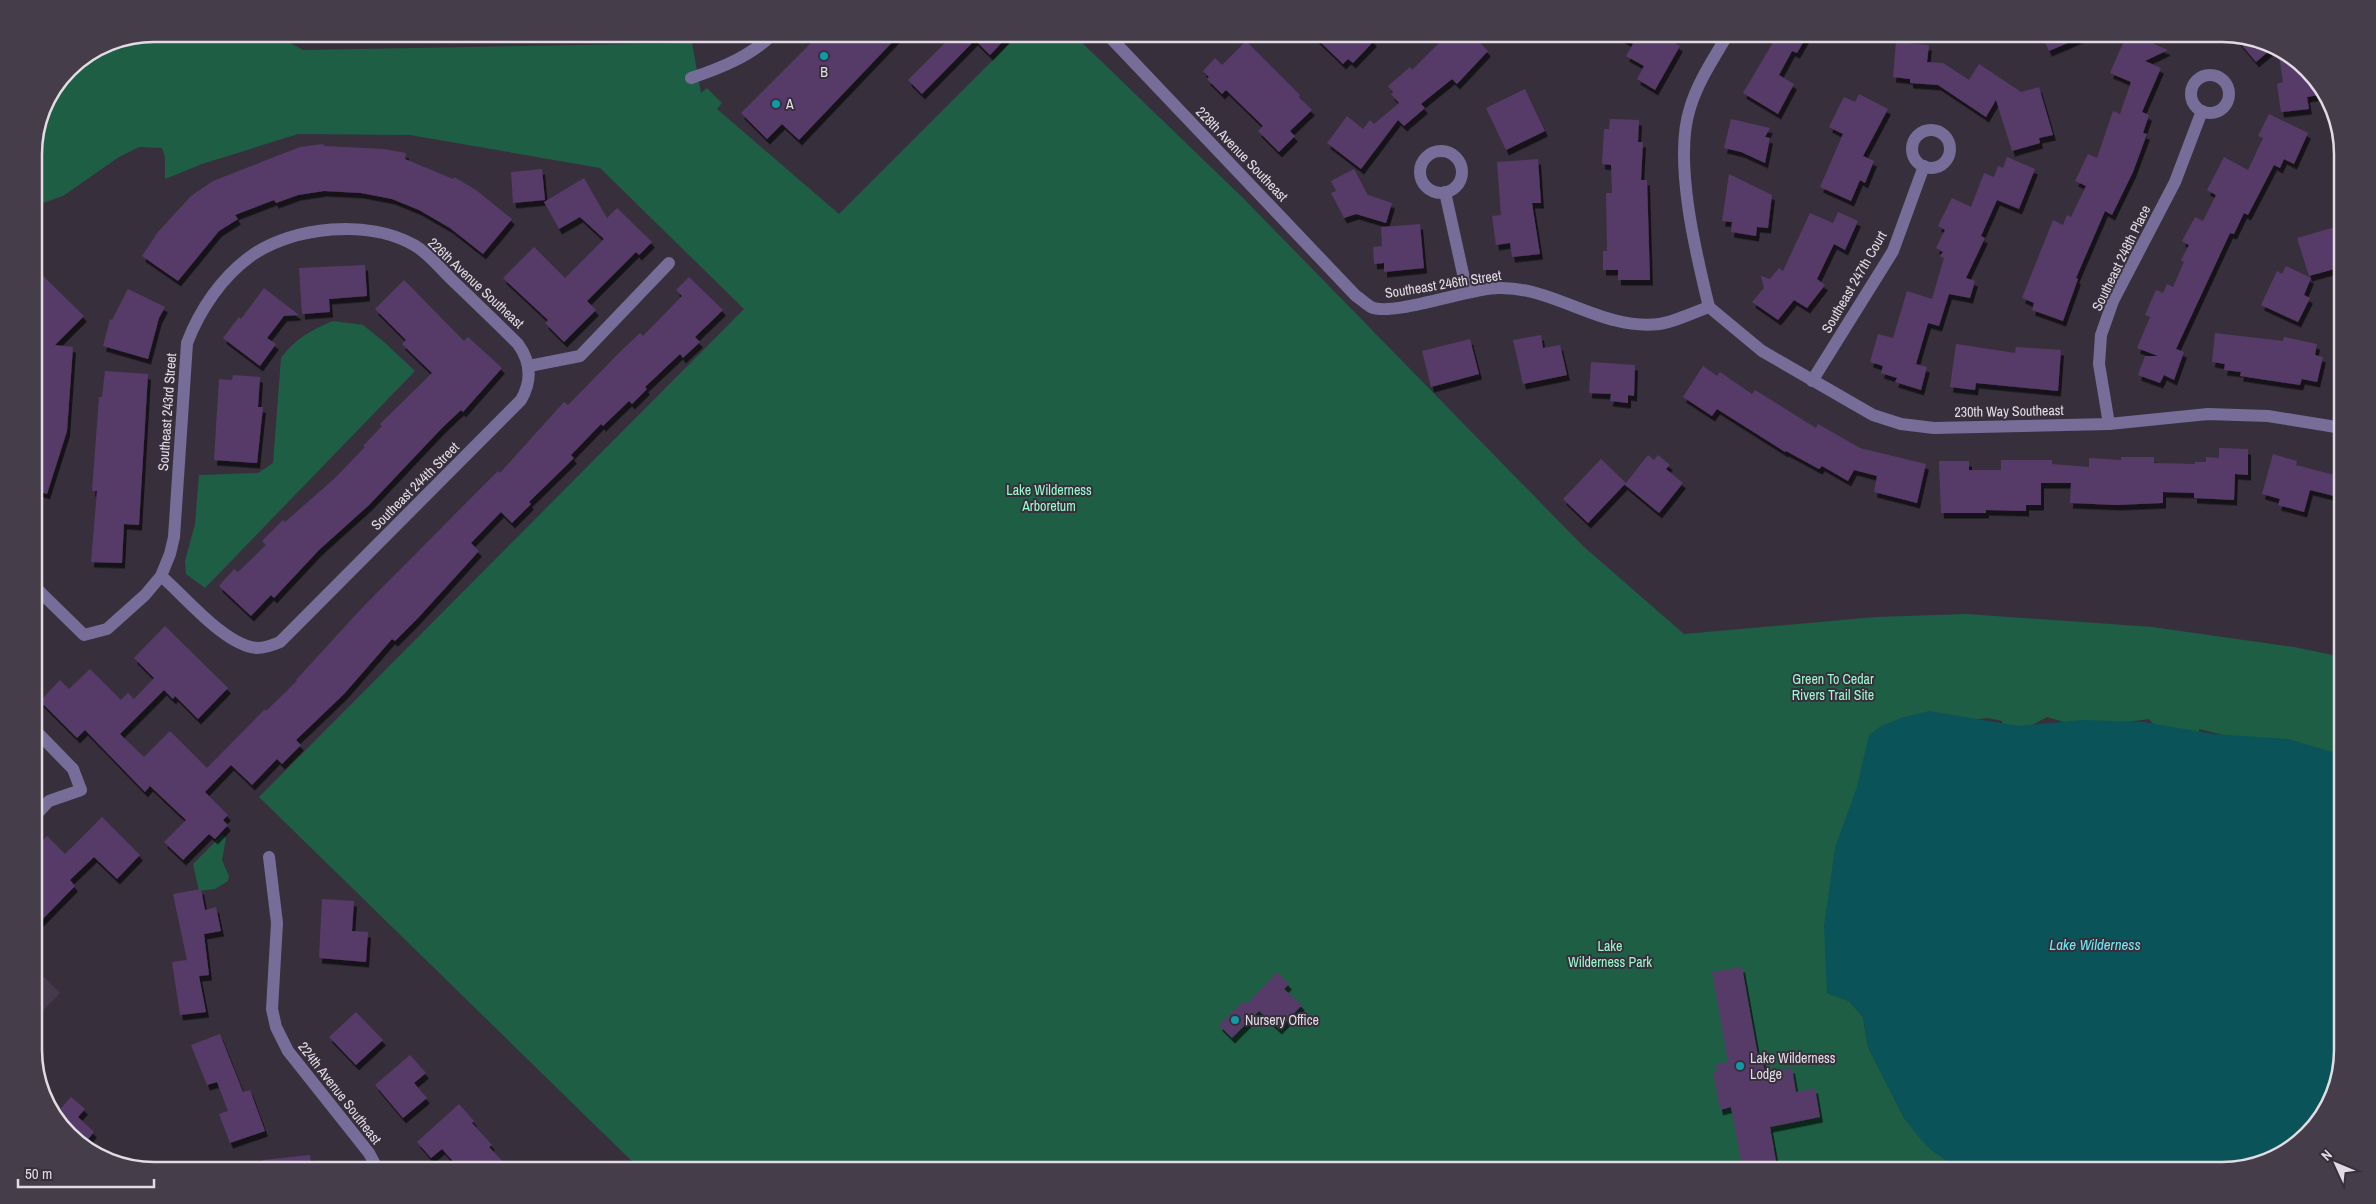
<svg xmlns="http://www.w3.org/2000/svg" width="2376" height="1204" viewBox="0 0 2376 1204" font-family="'Archivo Narrow',sans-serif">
	<defs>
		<filter id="shadow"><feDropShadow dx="3" dy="5.5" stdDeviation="0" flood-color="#0009"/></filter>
	</defs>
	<rect width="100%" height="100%" fill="#382f3d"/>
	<polygon fill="#453a4c" points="34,967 60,993 34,1019"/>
	<g fill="#1e5e44">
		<polygon points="154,34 274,34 303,50 692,43 701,93 707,88 722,103 717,109 839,214 1019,34 1073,34 1243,198 1583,546 1684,634 1876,617 1967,614 2152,627 2294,647 2342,657 2342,764 2199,729 2199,733 2157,728 2149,719 2085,728 2047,717 2006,739 2002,721 1988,718 1959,721 1828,977 1827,993 1849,1001 1863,1017 1868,1047 1904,1118 1947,1161 1979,1170 641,1170 259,797 744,309 600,168 410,135 298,134 202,164 165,179 165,157 162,148 139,147 119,157 63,196 34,206 34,147 43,108 69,69 108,43"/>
		<path d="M333 321 363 325 384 342 415 371 205 588 186 574 185 561 195 524 199 475 258 473 273 463 281 358C295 339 311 330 333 321Z"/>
		<polygon points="222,835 226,838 222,860 229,876 228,881 215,889 199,891 193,864"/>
	</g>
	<polygon fill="#095359" points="1929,711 2019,726 2082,720 2144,722 2213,734 2288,739 2342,755 2342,1050 2330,1103 2288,1150 2222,1170 1979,1170 1947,1161 1932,1151 1918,1136 1904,1118 1868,1047 1863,1017 1849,1001 1827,993 1824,926 1835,848 1857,787 1869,735 1881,726 1901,718"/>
	<g fill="#573a68" filter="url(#shadow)">
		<polygon points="820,34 900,34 799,140 782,124 767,139 741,113"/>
		<polygon points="954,34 1010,34 990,55 975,40 922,94 908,80"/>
		<polygon points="1312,34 1367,34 1374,41 1353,63 1348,59 1343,64"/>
		<polygon points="1448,34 1471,34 1488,51 1457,84 1452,79 1421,104 1425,108 1404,126 1398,120 1361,169 1327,143 1347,116 1363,129 1370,120 1374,124 1399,103 1391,94 1393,92 1388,86 1410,67 1412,70"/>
		<polygon points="1615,34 1660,34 1680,46 1655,90 1637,79 1644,66 1626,56 1633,44"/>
		<polygon points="1778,34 1808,34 1797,53 1792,51 1779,75 1794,84 1778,114 1743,93"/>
		<polygon points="2041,34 2089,34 2049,51"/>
		<polygon points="2127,34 2131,34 2168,50 2145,61 2161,68 2142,112 2149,115 2143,133 2147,134 2133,172 2112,215 2105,211 2076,278 2078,279 2063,321 2032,310 2034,303 2022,298 2053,220 2063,225 2067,215 2071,217 2086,186 2075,181 2088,154 2097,158 2113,111 2120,114 2131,82 2110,73"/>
		<polygon points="2235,37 2275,46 2256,62"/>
		<polygon points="1246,41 1300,95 1299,97 1312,110 1290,131 1295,136 1279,152 1258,131 1263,126 1226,90 1222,94 1207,79 1209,77 1203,71 1215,58 1222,65"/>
		<polygon points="1896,42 1929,45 1927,62 1943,63 1969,80 1979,64 2021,92 2039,87 2053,135 2039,138 2040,143 2012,151 1996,100 1986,117 1938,85 1910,83 1910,79 1893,77"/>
		<polygon points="2278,49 2317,84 2319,95 2307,97 2309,109 2281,112 2277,84 2283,82"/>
		<polygon points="1525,89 1545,131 1506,150 1486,108"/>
		<polygon points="1859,94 1888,109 1863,156 1874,161 1865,183 1860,180 1851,201 1820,187 1843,134 1829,127 1844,97 1855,102"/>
		<polygon points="2269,114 2308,133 2294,164 2284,159 2280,168 2274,165 2248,215 2244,213 2234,234 2230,233 2176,349 2184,352 2174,380 2164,375 2160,383 2138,375 2145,356 2158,356 2137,348 2150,317 2145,315 2156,290 2163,293 2167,284 2173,287 2184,262 2181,260 2189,245 2182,241 2195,217 2203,221 2216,195 2207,190 2224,157 2248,170 2263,138 2258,136"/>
		<polygon points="1610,119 1639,120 1638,142 1643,142 1641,180 1647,180 1650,280 1618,280 1618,270 1603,270 1603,251 1607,251 1606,193 1612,193 1611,165 1602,164 1604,129 1609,129"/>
		<polygon points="1731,119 1770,128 1765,137 1770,138 1765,163 1741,152 1724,148"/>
		<polygon points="323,144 324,146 384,149 406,153 405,159 453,179 454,177 476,190 512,219 483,254 450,228 419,210 392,199 361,193 324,191 298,195 276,203 274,200 235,215 238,219 219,231 178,281 142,256 158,232 191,196 213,181 300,147"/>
		<polygon points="2007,157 2035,169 2019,209 1997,200 1981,236 1985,238 1966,278 1975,281 1970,298 1949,294 1939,326 1928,323 1916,364 1927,367 1921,390 1895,382 1897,378 1881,373 1883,366 1870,362 1878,334 1893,338 1907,291 1932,299 1944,258 1940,256 1943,252 1936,248 1945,230 1938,226 1952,198 1971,207 1984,173 1994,177 1998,166 2003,168"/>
		<polygon points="1538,159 1541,203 1532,203 1540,254 1512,257 1510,243 1496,245 1492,216 1501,215 1497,162"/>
		<polygon points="542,169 545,200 513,203 511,172"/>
		<polygon points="1354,169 1368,195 1392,203 1386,223 1356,214 1344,218 1331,193 1336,191 1331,181"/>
		<polygon points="1729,174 1772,195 1768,228 1757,227 1756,236 1731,232 1732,222 1722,221"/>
		<polygon points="584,178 607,218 617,208 652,242 639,255 636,252 587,301 596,310 564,342 545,323 548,320 503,278 534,247 565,278 604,239 580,217 559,229 544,202"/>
		<polygon points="1838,212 1858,221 1845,250 1834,244 1817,279 1825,285 1807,308 1794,300 1778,320 1752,302 1764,288 1761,276 1770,279 1779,268 1783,271 1810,213 1833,223"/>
		<polygon points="1420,224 1424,268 1384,272 1384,263 1374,264 1373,247 1382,246 1381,227"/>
		<polygon points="2342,225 2342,267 2309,276 2297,238"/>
		<polygon points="365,265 367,296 329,299 330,312 302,314 299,268"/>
		<polygon points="2286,266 2311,278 2304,295 2310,298 2298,322 2261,305 2277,271 2282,274"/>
		<polygon points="34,267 84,316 55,345 73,347 67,431 47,494 34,490"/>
		<polygon points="689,277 723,310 695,337 700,342 683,358 680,354 645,387 647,389 632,404 629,401 603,426 601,424 571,455 574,458 529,502 531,504 512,523 501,512 471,543 479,551 418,618 395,641 392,639 344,694 296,740 301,745 282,764 277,759 252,785 231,765 205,792 228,815 223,820 228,825 215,839 209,834 183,860 164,842 186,820 150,786 145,792 85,730 77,738 40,701 60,680 69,689 90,669 121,700 128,693 134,699 154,678 134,658 165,626 228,688 198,719 175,696 173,699 164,690 120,734 144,757 170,731 207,768 265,709 266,711 297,681 296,680 361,609 474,495 498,471 500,473 564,402 568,405 623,349 640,333 643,336 682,296 676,290"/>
		<polygon points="404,280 464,341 468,337 502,368 463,412 461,410 442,428 369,505 319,550 274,598 271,595 251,616 219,586 234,569 238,572 266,545 262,541 283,520 285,522 334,479 365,447 363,446 382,426 380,424 432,373 402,344 406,340 375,309"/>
		<polygon points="264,288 299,315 284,316 267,338 276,344 260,366 223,338 239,317 241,319"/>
		<polygon points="128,289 165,307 159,318 148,359 103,346 110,319 112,320"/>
		<polygon points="2215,333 2283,341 2284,337 2317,344 2315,355 2323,357 2317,382 2302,379 2300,385 2240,376 2241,372 2224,370 2225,364 2212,362"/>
		<polygon points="1541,335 1543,348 1560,345 1567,375 1523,384 1513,340"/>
		<polygon points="1470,339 1479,374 1431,387 1422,351"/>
		<polygon points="1956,344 2015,353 2016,347 2061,350 2058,391 1976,383 1975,390 1950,387"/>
		<polygon points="1591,362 1635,365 1634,396 1628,395 1628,403 1610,401 1611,394 1589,393"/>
		<polygon points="1703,366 1717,376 1720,372 1752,394 1755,390 1816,428 1818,424 1860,448 1926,464 1917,503 1874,492 1877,476 1854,470 1848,481 1822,466 1819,469 1786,451 1785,452 1717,409 1712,416 1683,397"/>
		<polygon points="105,371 148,374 139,525 124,524 122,563 91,562 97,491 92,491 99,397 102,397"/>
		<polygon points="233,375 260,377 258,407 263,407 257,463 214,460 219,379 232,380"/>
		<polygon points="2219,448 2248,449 2248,475 2235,474 2234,500 2194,498 2194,493 2163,492 2163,503 2116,505 2070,503 2071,483 2041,483 2041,505 2026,505 2026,511 1986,510 1986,513 1941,513 1939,461 1969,461 1969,470 2001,470 2001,460 2052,460 2052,464 2089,467 2089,458 2121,460 2121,457 2154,457 2154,463 2195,464 2195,462 2206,462 2206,457 2219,458"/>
		<polygon points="2273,454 2297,461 2296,465 2342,477 2342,498 2310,490 2304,512 2278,505 2280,499 2262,494"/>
		<polygon points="1648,455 1654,460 1658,455 1670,465 1666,469 1683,483 1659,513 1624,484 1626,483 1588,523 1563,499 1601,459 1626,483"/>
		<polygon points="102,817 140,855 117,879 94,857 70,880 75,886 34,928 34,849 47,836 65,854"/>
		<polygon points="201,889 205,910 216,907 221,931 204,934 209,975 199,976 206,1012 180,1015 172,962 187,960 173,894"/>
		<polygon points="322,899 354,901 352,931 368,932 366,962 319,958"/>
		<polygon points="1742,967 1758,1056 1762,1056 1765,1073 1792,1068 1796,1092 1815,1088 1820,1117 1770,1127 1776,1161 1742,1167 1731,1107 1720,1110 1713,1072 1717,1071 1716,1064 1728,1062 1712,972"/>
		<polygon points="1277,972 1289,984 1284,989 1302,1005 1279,1029 1259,1011 1232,1038 1219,1025 1244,1001 1247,1004"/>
		<polygon points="356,1012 383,1040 356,1065 329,1037"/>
		<polygon points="220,1034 243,1092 250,1090 265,1131 230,1143 219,1114 228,1111 217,1082 207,1085 191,1045"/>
		<polygon points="410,1055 426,1073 414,1083 427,1098 403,1118 375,1085"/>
		<polygon points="71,1097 85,1109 78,1117 94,1132 85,1143 54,1116"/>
		<polygon points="459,1104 474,1121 472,1123 492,1145 489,1147 511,1170 461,1170 442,1149 431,1158 417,1142"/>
		<polygon points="310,1155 312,1170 263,1170 263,1160"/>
	</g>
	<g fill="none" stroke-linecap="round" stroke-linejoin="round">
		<g stroke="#766e98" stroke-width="12">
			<path d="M1107 34 1356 296C1361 299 1366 304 1371 307 1392 317 1470 288 1498 288 1554 286 1602 331 1659 324 1675 322 1694 312 1709 307"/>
			<circle cx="2210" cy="94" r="19"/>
			<path d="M691 78C721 68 751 56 773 34"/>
			<circle cx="1931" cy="149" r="19"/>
			<circle cx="1441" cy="172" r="21"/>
			<polyline points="1445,192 1467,292"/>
			<polyline points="1709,307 1762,351 1873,415 1901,424 1934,428 2109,424 2208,414 2268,416 2342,428"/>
			<path d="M1709 307C1696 254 1673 160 1690 108 1698 81 1714 58 1728 34"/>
			<polyline points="529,366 580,356 669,263"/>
			<polyline points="1812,381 1893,251 1924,166"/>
			<polyline points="2109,424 2099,364 2101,335 2113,301 2175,182 2202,111"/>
			<path d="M34 586 84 635 107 629 145 595 161 576 170 554 174 537 187 343C200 309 222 277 251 256 293 226 369 219 414 245 428 253 439 267 450 278 473 300 496 322 518 344 531 362 532 381 521 400L280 642C273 645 265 648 257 648 225 646 185 596 161 576"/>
			<polyline points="34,729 73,769 81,790 49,801 34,817"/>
			<polyline points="269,857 277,923 272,1009 276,1027 288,1051 369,1153 378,1170"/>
		</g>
	</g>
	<g fill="#0f9aa8" stroke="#382f3d" stroke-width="2">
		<circle cx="824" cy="56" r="5"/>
		<circle cx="776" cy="104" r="5"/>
		<circle cx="1235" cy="1020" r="5"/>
		<circle cx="1740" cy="1066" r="5"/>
	</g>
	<g text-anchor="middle" stroke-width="4" stroke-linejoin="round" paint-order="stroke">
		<g font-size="14" fill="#e1dce4" stroke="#382f3d" text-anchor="start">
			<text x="824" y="77" text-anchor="middle">B</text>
			<text x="786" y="109">A</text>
			<text x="1245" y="1025">Nursery Office</text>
			<text x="1750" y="1063">Lake Wilderness<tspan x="1750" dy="16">Lodge</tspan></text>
		</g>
		<g font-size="14" fill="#e1dce4" stroke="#382f3d">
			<text transform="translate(1242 154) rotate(46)" y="5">228th Avenue Southeast</text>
			<text transform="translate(2121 258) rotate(-64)" y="5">Southeast 248th Place</text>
			<text transform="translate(1854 282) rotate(-60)" y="5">Southeast 247th Court</text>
			<text transform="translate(476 283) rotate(43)" y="5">226th Avenue Southeast</text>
			<text transform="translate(1443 284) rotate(-9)" y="5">Southeast 246th Street</text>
			<text transform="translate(2009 411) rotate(-1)" y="5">230th Way Southeast</text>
			<text transform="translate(167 412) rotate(-86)" y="5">Southeast 243rd Street</text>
			<text transform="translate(415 486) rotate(-45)" y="5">Southeast 244th Street</text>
			<text transform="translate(340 1093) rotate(52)" y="5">224th Avenue Southeast</text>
		</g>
		<g font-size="14" fill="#99fbcd" stroke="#382f3d">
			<text x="1049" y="495">Lake Wilderness<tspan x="1049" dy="16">Arboretum</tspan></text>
			<text x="1833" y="684">Green To Cedar<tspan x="1833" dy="16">Rivers Trail Site</tspan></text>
			<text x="1610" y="951">Lake<tspan x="1610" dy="16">Wilderness Park</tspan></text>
		</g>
		<g font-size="15" font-style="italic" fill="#6ceaf4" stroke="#382f3d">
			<text x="2095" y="950">Lake Wilderness</text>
		</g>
	</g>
	<path d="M0 0H2376V1204H0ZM154 42H2222A112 112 0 0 1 2334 154V1050A112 112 0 0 1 2222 1162H154A112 112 0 0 1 42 1050V154A112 112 0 0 1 154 42Z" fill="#463d4a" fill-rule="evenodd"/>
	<path fill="none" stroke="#e1dce4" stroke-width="2.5" d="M154 42H2222A112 112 0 0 1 2334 154V1050A112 112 0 0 1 2222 1162H154A112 112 0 0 1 42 1050V154A112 112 0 0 1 154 42Z"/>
	<g transform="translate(2336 1164) rotate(314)" stroke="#382f3d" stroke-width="4" paint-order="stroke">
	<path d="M0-4L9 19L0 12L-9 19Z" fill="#e1dce4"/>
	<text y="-8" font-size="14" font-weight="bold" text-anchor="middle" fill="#e1dce4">N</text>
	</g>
	<path d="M18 1179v8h136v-8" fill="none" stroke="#e1dce4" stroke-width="2.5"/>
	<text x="25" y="1179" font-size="15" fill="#e1dce4" stroke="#382f3d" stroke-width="4" paint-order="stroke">50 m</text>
</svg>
